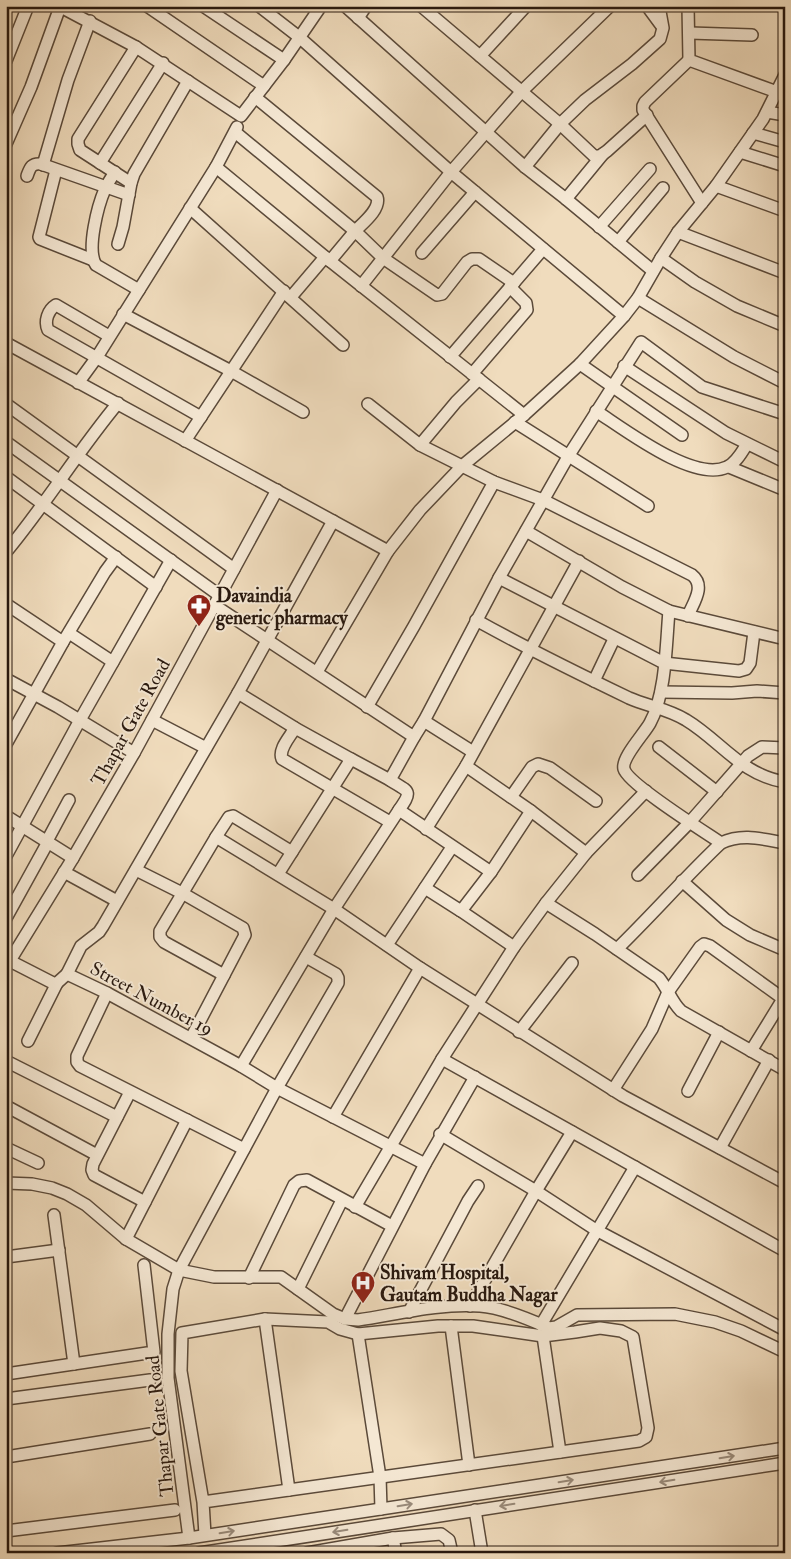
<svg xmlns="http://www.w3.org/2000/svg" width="791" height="1559" viewBox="0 0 791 1559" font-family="'IM FELL Double Pica',serif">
	<rect width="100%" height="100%" fill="#f0dcbd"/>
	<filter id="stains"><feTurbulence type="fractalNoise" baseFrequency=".004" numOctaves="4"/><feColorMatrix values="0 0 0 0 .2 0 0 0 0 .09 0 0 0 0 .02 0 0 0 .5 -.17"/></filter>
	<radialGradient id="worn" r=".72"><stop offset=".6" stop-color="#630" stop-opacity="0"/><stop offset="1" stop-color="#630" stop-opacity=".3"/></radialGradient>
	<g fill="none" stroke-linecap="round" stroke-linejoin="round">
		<defs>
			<g id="minor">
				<polyline points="59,6 136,47 241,116 284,60 321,6"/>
				<polyline points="147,6 264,86"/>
				<polyline points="203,6 284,60"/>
				<polyline points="259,6 299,37 451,172 522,91 610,6"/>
				<polyline points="345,6 525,167 566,199 653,271"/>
				<polyline points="421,6 560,124 594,156 600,156 607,151 647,115"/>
				<polyline points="647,6 661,25"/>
				<polyline points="688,6 689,60 777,92"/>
				<polyline points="358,18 366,6"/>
				<polyline points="690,33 752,35"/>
				<polyline points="480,56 526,6"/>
				<polyline points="689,60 645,102 643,106 643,110 702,203"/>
				<polyline points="6,61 28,6"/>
				<path d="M255 97 377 197C381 209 363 223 355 231L383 258 437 295 442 294 467 262 472 259H479L514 283"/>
				<polyline points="767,112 785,115"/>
				<polyline points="753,133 785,142"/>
				<polyline points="6,144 31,87 60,7"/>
				<polyline points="740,152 785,166"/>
				<polyline points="100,163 163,63"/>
				<polyline points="43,165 68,80 90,21"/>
				<polyline points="216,167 330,261 355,231 235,132"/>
				<polyline points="525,167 560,124 585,100 632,64 660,39 663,28 659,6"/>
				<polyline points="56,170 39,237 40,239 93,260"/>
				<path d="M115 172C111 178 108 183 105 189 98 205 86 250 96 265L139 290"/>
				<path d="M27 176C30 168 31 163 41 164L129 195"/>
				<polyline points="131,183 80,150 78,144 78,139 136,47"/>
				<polyline points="716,186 785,211"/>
				<polyline points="566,199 603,154"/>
				<polyline points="190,208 343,345"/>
				<polyline points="599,227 650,169"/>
				<polyline points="678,232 785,273"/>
				<polyline points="618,242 663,188"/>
				<polyline points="118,244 123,227 131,183 134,174 188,81"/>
				<polyline points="422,253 475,192"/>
				<polyline points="661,258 695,282 737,306 785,326"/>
				<polyline points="330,261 524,415"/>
				<polyline points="361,286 451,172 624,316"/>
				<polyline points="291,297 325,257"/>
				<polyline points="638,298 734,357 785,383"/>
				<polyline points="123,314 231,371 303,412"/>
				<path d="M109 336 56 305C48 310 44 321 48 330L201 417"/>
				<polyline points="6,343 388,551 420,510 462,466 524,415 580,364 624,316 638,298 661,258 678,232 716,186 763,119 785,75"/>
				<polyline points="450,357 543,249"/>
				<polyline points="580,364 682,435"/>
				<polyline points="624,366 726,433 785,462"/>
				<polyline points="472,374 527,310 526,303 510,287"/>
				<polyline points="78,383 97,357 216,167 237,127"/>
				<polyline points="6,404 234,569"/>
				<path d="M368 404 420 445 494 482 543 500 692 575C706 586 693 603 688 616"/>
				<path d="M596 411C624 429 694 483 727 467 736 463 742 452 747 444"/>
				<polyline points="515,422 648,506"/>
				<polyline points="185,441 284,291"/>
				<polyline points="6,442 219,595"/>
				<polyline points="420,445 456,402 479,379"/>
				<polyline points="729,467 785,490"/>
				<polyline points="6,477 156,587"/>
				<polyline points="526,531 622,587 669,611 785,639"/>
				<path d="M6 552C46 504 78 451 118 403"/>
				<polyline points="499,578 664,663 739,671 746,669 750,663 754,632"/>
				<polyline points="6,604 63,642"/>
				<polyline points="214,605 414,737 424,721 499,578 569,455 641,342 702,387 785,414"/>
				<path d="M669 611C666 644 666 694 650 723 644 734 621 758 624 769 628 784 705 832 721 843"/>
				<path d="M476 620C526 648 577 673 629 698 647 706 669 709 686 720 721 741 741 775 785 782"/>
				<polyline points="69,633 113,662"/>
				<polyline points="317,672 388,551"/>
				<polyline points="6,679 58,707 134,753"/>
				<polyline points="594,681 614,639"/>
				<polyline points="661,692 732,693 757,691 785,693"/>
				<polyline points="238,693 295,728 351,759 278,874"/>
				<polyline points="367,707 414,626 494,482"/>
				<polyline points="152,720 206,748"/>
				<polyline points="424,721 473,752"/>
				<path d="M295 728C290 737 278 749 282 759L390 822"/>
				<polyline points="6,744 63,642 105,572 116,557"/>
				<polyline points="659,747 717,792"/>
				<polyline points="351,759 390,780"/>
				<polyline points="466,766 531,811 586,853"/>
				<polyline points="511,797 532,767 538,764 550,768 596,801"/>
				<path d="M399 810C413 790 409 792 390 780L414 737"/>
				<polyline points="6,816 73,858"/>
				<polyline points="426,829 466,766 579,561"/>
				<polyline points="216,837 229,817 233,816 292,852"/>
				<polyline points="47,841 69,800"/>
				<polyline points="6,856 80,720 171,560"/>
				<polyline points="136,870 182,893 243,928 245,935 191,1038"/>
				<polyline points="64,872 117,901"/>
				<polyline points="638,875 690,822 748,756 762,747 785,748"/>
				<polyline points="682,881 726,920 750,935 785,950"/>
				<polyline points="425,888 461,911 514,947"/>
				<polyline points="546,903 586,853 646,791"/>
				<polyline points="461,911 491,872 531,811"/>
				<polyline points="6,918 48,842"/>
				<polyline points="387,945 452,847"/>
				<path d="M617 949C653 914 685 877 721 843 742 833 762 839 785 843"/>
				<polyline points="10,961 53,983 57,983 67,974 107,993 241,1066 277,1088 425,1164"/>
				<polyline points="6,967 73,858 134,753 277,490"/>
				<polyline points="67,974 81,946 99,932 103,926 238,693 333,521"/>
				<polyline points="224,975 164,942 160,937 160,931 216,837 334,909 420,968"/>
				<polyline points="107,993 77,1056 77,1062 80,1066 244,1149"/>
				<polyline points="519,1032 572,963"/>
				<polyline points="28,1041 57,983"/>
				<polyline points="751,1051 783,999"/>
				<polyline points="442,1059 785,1251"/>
				<polyline points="6,1061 117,1117"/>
				<polyline points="241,1066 334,909 399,810 491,872"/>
				<polyline points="613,1090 652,1029 668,992 700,947 704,944 710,946 785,1000"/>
				<polyline points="688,1091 719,1032"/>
				<polyline points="130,1092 93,1164 92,1170 94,1175 145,1202"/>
				<polyline points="6,1106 97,1155"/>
				<polyline points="333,1117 420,968 623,1096 785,1183"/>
				<polyline points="440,1134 536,1191 596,1230 785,1330"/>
				<polyline points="6,1148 38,1163"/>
				<polyline points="720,1148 769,1060"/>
				<path d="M6 1183 32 1184 52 1188 67 1194 86 1205 126 1239 179 1270 214 1277H281L333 1314 345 1319 358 1320C398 1314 440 1303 480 1306 499 1307 531 1320 549 1328L556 1327 577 1315 675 1314 715 1322 741 1331 785 1352"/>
				<path d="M355 1207 442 1059 514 947 546 903 595 934 659 978C668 989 671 1001 681 1011L785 1070"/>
				<polyline points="54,1215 74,1364"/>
				<polyline points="126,1239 187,1120"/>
				<polyline points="6,1257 59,1250"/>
				<polyline points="249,1278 294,1185 299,1181 307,1180 392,1226"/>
				<polyline points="298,1289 342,1200"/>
				<polyline points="470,1306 536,1191 572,1132"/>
				<polyline points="409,1312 468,1201 478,1186"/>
				<polyline points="265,1319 289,1490"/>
				<polyline points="345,1319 425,1164 475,1077"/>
				<polyline points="541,1325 635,1167"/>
				<polyline points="451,1326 469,1465"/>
				<polyline points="358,1334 380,1477 381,1509"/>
				<polyline points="543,1336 560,1452"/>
				<polyline points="6,1374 154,1352 144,1265"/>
				<polyline points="6,1399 150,1380"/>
				<polyline points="6,1457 150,1434"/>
				<polyline points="203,1502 639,1441 646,1437 648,1428 633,1337 621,1331 600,1328 575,1332 543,1336 473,1326 438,1326 358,1334 340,1329 328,1322 265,1319 182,1333 181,1371 203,1502 205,1535"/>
				<polyline points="475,1510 482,1553"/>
				<polyline points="6,1531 175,1510"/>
				<polyline points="189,1538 168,1378 168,1334 173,1289 179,1270 277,1088 338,983 338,978 336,974 306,957"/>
				<polyline points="393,1538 396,1553"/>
				<polyline points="57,1553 189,1538 785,1448"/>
				<polyline points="199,1553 785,1463"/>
				<polyline points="307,1553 393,1538 441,1534 449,1540 452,1553"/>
			</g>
		</defs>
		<use href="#minor" stroke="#5b4a3a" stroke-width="14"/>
		<use href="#minor" stroke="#f5e8d4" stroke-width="11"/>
	</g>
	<defs><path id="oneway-shaft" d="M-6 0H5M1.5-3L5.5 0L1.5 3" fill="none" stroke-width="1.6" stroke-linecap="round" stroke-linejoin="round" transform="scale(1.25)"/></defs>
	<g stroke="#998b7b">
		<use href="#oneway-shaft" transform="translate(727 1457) rotate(-9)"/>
		<use href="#oneway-shaft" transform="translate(566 1481) rotate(-9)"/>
		<use href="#oneway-shaft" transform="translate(667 1481) rotate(171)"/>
		<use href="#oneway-shaft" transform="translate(405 1505) rotate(-9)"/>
		<use href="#oneway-shaft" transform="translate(507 1505) rotate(171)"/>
		<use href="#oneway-shaft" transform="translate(340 1531) rotate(171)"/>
		<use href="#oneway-shaft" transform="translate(227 1532) rotate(-9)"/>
	</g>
	<defs>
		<symbol id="pharmacy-pin" viewBox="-11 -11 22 30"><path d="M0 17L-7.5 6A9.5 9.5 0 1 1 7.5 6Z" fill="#8f2418" stroke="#f5e8d4"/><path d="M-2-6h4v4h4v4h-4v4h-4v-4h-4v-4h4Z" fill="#fff"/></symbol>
		<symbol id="hospital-pin" viewBox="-11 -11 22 30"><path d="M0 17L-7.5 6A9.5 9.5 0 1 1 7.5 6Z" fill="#8f2418" stroke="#f5e8d4"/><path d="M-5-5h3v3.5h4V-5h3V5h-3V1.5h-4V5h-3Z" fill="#fff"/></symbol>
	</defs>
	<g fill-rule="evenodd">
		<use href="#pharmacy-pin" x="185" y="592" width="28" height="38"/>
		<use href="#hospital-pin" x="349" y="1269" width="28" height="38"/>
	</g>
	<g text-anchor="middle" stroke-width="4" stroke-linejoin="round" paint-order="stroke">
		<g font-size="19" font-weight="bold" fill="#29190f" stroke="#f5e8d4" text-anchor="start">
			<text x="216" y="602">Davaindia<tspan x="216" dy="22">generic pharmacy</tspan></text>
			<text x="380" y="1279">Shivam Hospital,<tspan x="380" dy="22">Gautam Buddha Nagar</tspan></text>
		</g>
		<g font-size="19" fill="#29190f" stroke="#f5e8d4">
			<text transform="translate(130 722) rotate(-61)" y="7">Thapar Gate Road</text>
			<text transform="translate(152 998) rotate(28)" y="7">Street Number 19</text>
			<text transform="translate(159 1426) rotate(-96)" y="7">Thapar Gate Road</text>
		</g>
	</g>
	<rect width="791" height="1559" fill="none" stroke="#f0dcbd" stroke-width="25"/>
	<rect x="8" y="8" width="776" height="1544" fill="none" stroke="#29190f" stroke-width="2.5"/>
	<rect x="12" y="12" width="766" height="1534" fill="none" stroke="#29190f"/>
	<rect width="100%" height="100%" filter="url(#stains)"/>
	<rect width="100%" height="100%" fill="url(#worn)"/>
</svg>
